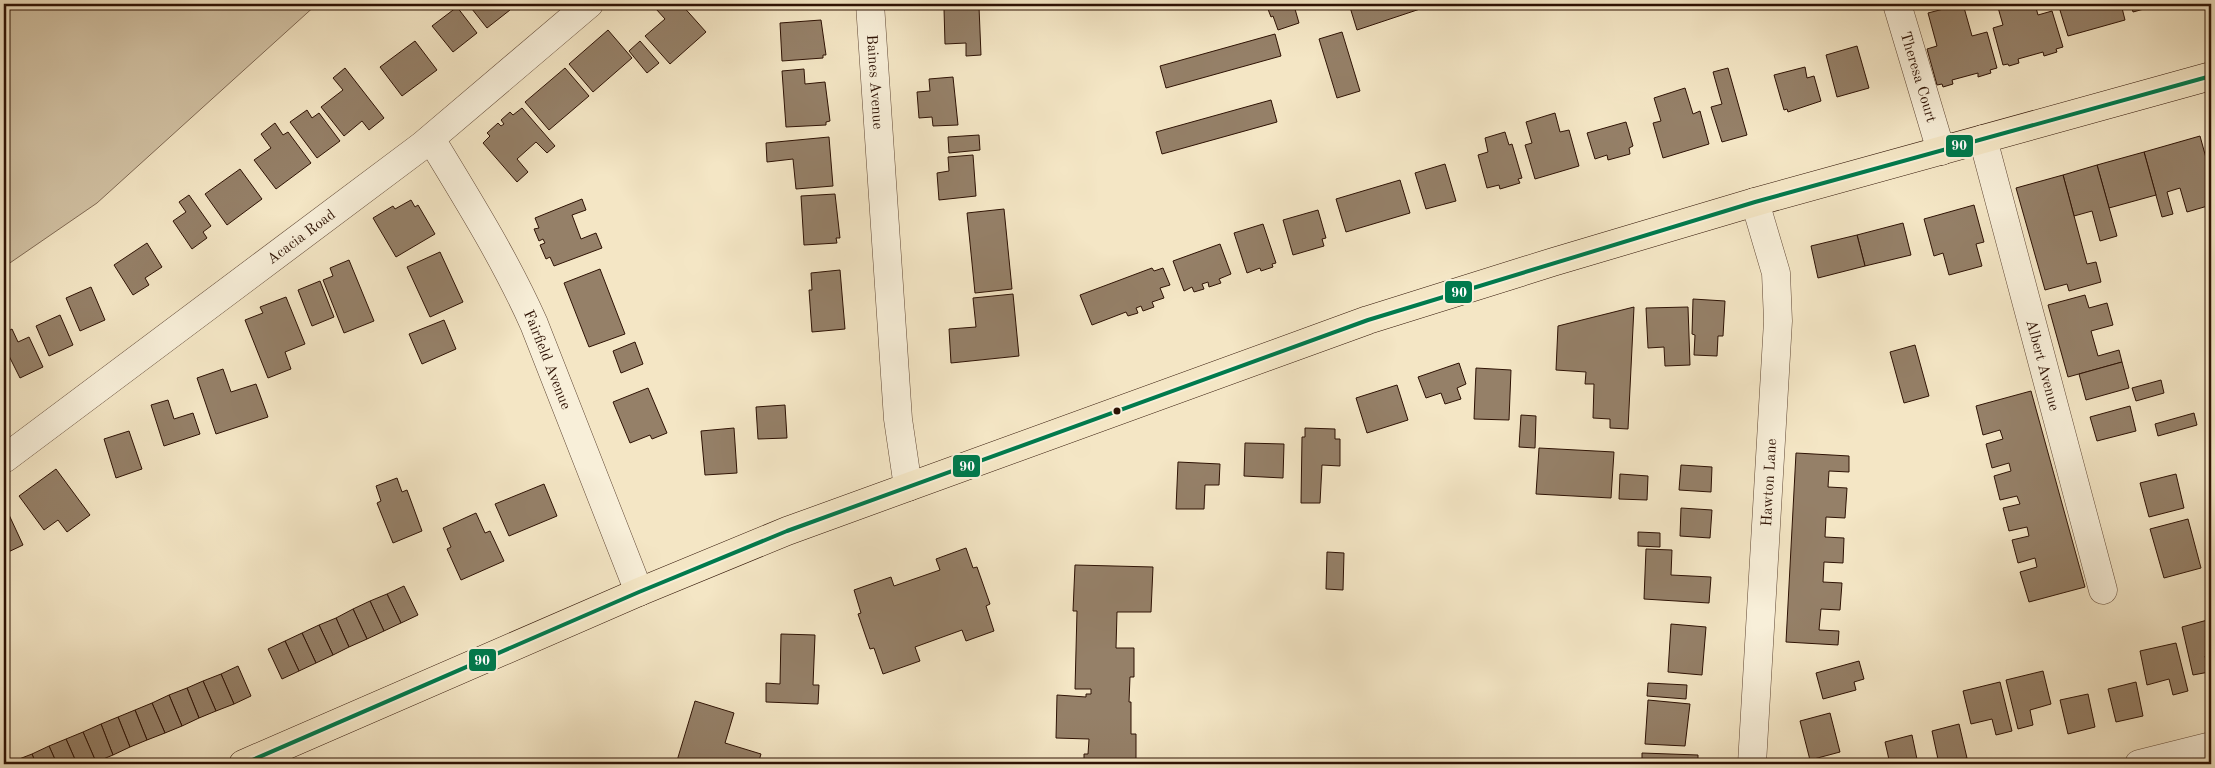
<svg xmlns="http://www.w3.org/2000/svg" width="2215" height="768" viewBox="0 0 2215 768" font-family="'Old Standard TT',serif">
	<rect width="100%" height="100%" fill="#f4e6c5"/>
	<filter id="stains"><feTurbulence type="fractalNoise" baseFrequency=".004" numOctaves="4"/><feColorMatrix values="0 0 0 0 .2 0 0 0 0 .09 0 0 0 0 .02 0 0 0 .5 -.17"/></filter>
	<radialGradient id="worn" r=".72"><stop offset=".6" stop-color="#630" stop-opacity="0"/><stop offset="1" stop-color="#630" stop-opacity=".3"/></radialGradient>
	<polygon fill="#d2c2a4" stroke="#806a54" points="4,4 317,4 97,203 4,267"/>
	<g fill="#958068" stroke="#2e1204">
		<polygon points="468,4 505,4 510,10 487,28"/>
		<polygon points="663,4 681,4 706,32 670,64 645,36 665,19 656,9"/>
		<polygon points="1266,4 1296,4 1297,8 1295,9 1299,23 1278,30 1273,16 1271,17"/>
		<polygon points="1349,4 1430,4 1422,6 1423,8 1357,30"/>
		<polygon points="1963,4 1972,36 1987,32 1997,68 1990,70 1991,73 1978,77 1978,73 1952,80 1953,84 1943,87 1942,84 1937,85 1927,49 1937,46 1928,13"/>
		<polygon points="1997,4 2035,4 2038,15 2052,11 2063,47 2056,49 2057,52 2044,56 2043,52 2018,59 2019,63 2009,66 2008,64 2003,65 1993,28 2003,25"/>
		<polygon points="2070,4 2121,4 2125,20 2068,36 2059,7"/>
		<polygon points="2131,4 2162,4 2133,12"/>
		<polygon points="457,7 477,33 453,52 432,26"/>
		<polygon points="979,7 981,55 966,56 966,43 945,44 944,9"/>
		<polygon points="821,20 826,55 823,55 823,58 782,61 780,23"/>
		<polygon points="608,30 632,58 593,92 569,64"/>
		<polygon points="1342,32 1360,91 1337,98 1319,39"/>
		<polygon points="1275,34 1281,56 1166,88 1160,66"/>
		<polygon points="415,41 437,70 402,96 380,67"/>
		<polygon points="640,41 659,63 647,73 629,51"/>
		<polygon points="1857,46 1869,88 1837,97 1826,55"/>
		<polygon points="1805,67 1807,78 1814,76 1821,101 1788,112 1787,109 1784,110 1774,75"/>
		<polygon points="345,68 384,118 369,130 362,121 344,136 321,107 343,90 333,78"/>
		<polygon points="565,68 589,96 549,130 525,102"/>
		<polygon points="1728,68 1747,135 1722,142 1711,107 1722,104 1713,72"/>
		<polygon points="804,69 805,84 825,82 830,121 826,122 826,125 786,127 782,71"/>
		<polygon points="953,77 958,125 933,126 932,117 919,118 917,92 930,91 929,79"/>
		<polygon points="1685,88 1693,114 1700,111 1709,144 1663,158 1653,123 1661,121 1654,98"/>
		<polygon points="1271,100 1277,122 1162,154 1156,132"/>
		<polygon points="522,108 555,146 547,153 536,142 517,159 528,172 517,182 483,143 490,136 487,133 498,123 501,126 504,124 501,120 510,112 513,115"/>
		<polygon points="307,110 312,118 319,113 340,141 317,158 290,122"/>
		<polygon points="1555,113 1560,132 1569,130 1579,166 1535,179 1525,145 1532,143 1526,122"/>
		<polygon points="1626,122 1633,146 1629,148 1630,154 1608,160 1607,155 1595,159 1587,133"/>
		<polygon points="275,123 283,135 288,132 311,163 276,189 254,160 271,148 261,134"/>
		<polygon points="1505,132 1509,145 1512,144 1522,178 1518,179 1520,183 1500,189 1499,185 1487,188 1478,155 1488,152 1485,138"/>
		<polygon points="979,135 980,150 949,153 948,137"/>
		<polygon points="2200,136 2211,176 2211,183 2207,184 2211,205 2187,212 2180,188 2167,192 2173,214 2162,217 2144,152"/>
		<polygon points="829,137 833,186 796,189 793,159 767,162 766,143"/>
		<polygon points="2144,152 2156,195 2109,208 2097,165"/>
		<polygon points="973,155 976,196 939,200 937,173 949,171 948,157"/>
		<polygon points="1445,164 1456,201 1426,209 1415,173"/>
		<polygon points="2097,165 2117,236 2100,241 2092,211 2074,216 2063,175"/>
		<polygon points="240,169 262,199 227,225 205,194"/>
		<polygon points="2063,175 2087,264 2096,262 2101,282 2069,291 2067,284 2045,290 2016,188"/>
		<polygon points="1400,180 1410,213 1346,232 1336,199"/>
		<polygon points="835,194 840,238 836,238 837,243 804,245 801,196"/>
		<polygon points="189,195 211,226 203,232 207,238 192,249 173,221 186,212 179,202"/>
		<polygon points="582,199 586,210 572,215 581,239 596,233 602,248 554,266 550,257 546,259 540,245 545,243 543,239 539,241 534,229 539,228 535,218"/>
		<polygon points="411,200 415,207 418,205 435,234 396,257 373,218 393,206 395,209"/>
		<polygon points="1974,205 1984,242 1976,244 1982,266 1949,275 1943,253 1934,256 1924,219"/>
		<polygon points="1004,209 1012,289 975,293 967,213"/>
		<polygon points="1318,210 1326,238 1322,239 1324,246 1293,255 1283,220"/>
		<polygon points="1903,223 1911,255 1865,266 1857,235"/>
		<polygon points="1263,224 1276,263 1272,264 1273,267 1261,271 1260,268 1247,273 1234,233"/>
		<polygon points="1857,235 1865,266 1818,278 1811,246"/>
		<polygon points="147,243 162,267 145,278 149,285 133,295 114,265"/>
		<polygon points="1220,244 1231,274 1219,279 1221,283 1209,287 1208,282 1202,284 1204,289 1194,292 1192,287 1184,291 1173,261"/>
		<polygon points="440,252 463,302 430,317 407,267"/>
		<polygon points="349,260 374,321 344,333 323,280 333,276 330,268"/>
		<polygon points="1152,268 1154,271 1163,268 1170,285 1160,288 1164,298 1152,302 1154,307 1143,311 1141,306 1136,308 1138,313 1128,316 1126,312 1092,325 1080,295"/>
		<polygon points="600,269 625,334 589,347 564,283"/>
		<polygon points="840,270 845,329 812,332 809,290 812,290 811,273"/>
		<polygon points="320,281 334,317 312,326 298,290"/>
		<polygon points="91,287 105,320 80,331 66,298"/>
		<polygon points="1013,294 1019,356 951,363 949,329 976,327 973,298"/>
		<polygon points="2085,295 2089,308 2107,303 2113,325 2091,331 2098,356 2119,350 2122,362 2068,377 2048,305"/>
		<polygon points="286,297 305,344 285,352 291,369 268,378 245,320 263,313 260,307"/>
		<polygon points="1693,299 1725,301 1723,336 1718,336 1717,356 1694,355 1695,335 1692,334"/>
		<polygon points="1634,307 1628,429 1610,428 1610,419 1593,418 1594,384 1585,384 1586,372 1556,370 1558,326"/>
		<polygon points="1688,307 1690,365 1665,366 1664,347 1648,348 1646,308"/>
		<polygon points="60,315 73,345 49,356 36,326"/>
		<polygon points="444,320 456,349 422,364 409,334"/>
		<polygon points="12,329 18,342 29,337 43,367 20,378 4,346 4,333"/>
		<polygon points="635,342 643,364 621,373 613,351"/>
		<polygon points="1915,345 1929,396 1904,403 1890,352"/>
		<polygon points="2211,348 2211,366 2207,349"/>
		<polygon points="2122,362 2129,388 2086,400 2079,374"/>
		<polygon points="1459,363 1466,384 1457,388 1461,399 1445,404 1441,393 1426,398 1418,377"/>
		<polygon points="1476,368 1511,370 1509,420 1474,419"/>
		<polygon points="223,369 231,392 256,384 268,417 216,434 197,378"/>
		<polygon points="2161,380 2164,393 2136,401 2132,388"/>
		<polygon points="1397,385 1408,420 1367,433 1356,398"/>
		<polygon points="648,388 667,433 652,439 650,435 630,443 613,402"/>
		<polygon points="2031,391 2085,587 2029,602 2020,572 2037,567 2035,558 2018,563 2012,540 2029,536 2027,527 2009,531 2003,508 2020,504 2017,496 2000,500 1994,476 2011,471 2009,463 1992,468 1986,444 2003,439 2000,430 1983,435 1976,406"/>
		<polygon points="168,400 174,419 193,413 200,434 164,446 151,405"/>
		<polygon points="785,405 787,438 758,439 756,407"/>
		<polygon points="2130,406 2136,431 2097,441 2090,417"/>
		<polygon points="2194,413 2197,425 2158,436 2155,424"/>
		<polygon points="1521,415 1536,416 1535,448 1519,447"/>
		<polygon points="734,428 737,473 705,475 701,431"/>
		<polygon points="1305,428 1335,429 1335,439 1340,439 1340,466 1322,465 1320,503 1301,503 1302,437 1305,437"/>
		<polygon points="129,431 142,469 116,478 104,439"/>
		<polygon points="1245,443 1284,444 1283,478 1244,476"/>
		<polygon points="1539,448 1614,452 1611,498 1536,494"/>
		<polygon points="1796,453 1849,456 1849,472 1829,471 1828,487 1847,488 1845,518 1826,517 1825,537 1844,538 1843,563 1824,562 1823,582 1842,583 1840,610 1821,609 1819,630 1839,631 1838,645 1786,642"/>
		<polygon points="1178,462 1220,464 1219,485 1205,485 1204,509 1176,509"/>
		<polygon points="1681,465 1712,467 1711,492 1679,490"/>
		<polygon points="56,469 90,515 67,532 58,520 44,530 19,496"/>
		<polygon points="1620,474 1648,476 1647,500 1619,499"/>
		<polygon points="2176,474 2184,508 2149,517 2140,483"/>
		<polygon points="397,478 402,492 407,490 422,531 393,543 377,503 381,501 376,486"/>
		<polygon points="544,484 557,516 509,536 495,504"/>
		<polygon points="4,504 23,545 4,554"/>
		<polygon points="1681,508 1712,510 1710,538 1680,536"/>
		<polygon points="476,513 485,533 490,531 504,561 461,580 447,549 451,547 443,528"/>
		<polygon points="2188,519 2201,568 2164,578 2150,529"/>
		<polygon points="1638,532 1660,533 1660,547 1638,546"/>
		<polygon points="966,548 973,568 977,567 990,604 986,606 994,631 966,641 962,630 915,647 920,661 883,674 874,648 870,649 858,614 861,613 854,590 891,577 894,586 940,570 936,559"/>
		<polygon points="1646,549 1672,550 1671,575 1711,577 1709,603 1644,599"/>
		<polygon points="1327,552 1344,553 1343,590 1326,589"/>
		<polygon points="1075,565 1153,567 1151,612 1117,612 1116,648 1134,648 1134,677 1130,677 1129,702 1131,702 1131,734 1136,734 1136,764 1084,764 1084,754 1088,754 1089,739 1056,738 1057,695 1086,697 1086,694 1091,694 1091,689 1075,689 1077,611 1073,611"/>
		<polygon points="404,586 418,615 401,623 387,594"/>
		<polygon points="387,594 401,623 384,631 370,601"/>
		<polygon points="370,601 384,631 367,639 353,609"/>
		<polygon points="353,609 367,639 349,647 336,618"/>
		<polygon points="336,618 349,647 333,655 319,625"/>
		<polygon points="2211,619 2211,655 2205,656 2209,672 2193,675 2182,627"/>
		<polygon points="1671,624 1706,627 1702,675 1668,672"/>
		<polygon points="319,625 333,655 316,663 302,633"/>
		<polygon points="302,633 316,663 299,671 285,641"/>
		<polygon points="781,634 815,635 813,685 819,685 818,704 766,702 766,683 780,684"/>
		<polygon points="285,641 299,671 282,679 268,649"/>
		<polygon points="2176,643 2188,691 2173,695 2169,679 2147,685 2140,651"/>
		<polygon points="1859,661 1864,679 1854,682 1856,690 1823,699 1816,673"/>
		<polygon points="238,666 251,696 234,704 221,674"/>
		<polygon points="2043,671 2051,704 2030,710 2033,725 2018,729 2006,680"/>
		<polygon points="221,674 234,704 216,711 203,681"/>
		<polygon points="203,681 216,711 199,718 187,688"/>
		<polygon points="2000,682 2012,731 1996,735 1992,719 1971,724 1963,691"/>
		<polygon points="2136,682 2143,716 2116,722 2108,689"/>
		<polygon points="1648,683 1687,685 1686,699 1647,696"/>
		<polygon points="187,688 199,718 182,726 169,695"/>
		<polygon points="2088,694 2095,727 2068,734 2060,700"/>
		<polygon points="169,695 182,726 165,733 152,703"/>
		<polygon points="1648,700 1690,704 1685,746 1645,744"/>
		<polygon points="695,701 734,713 725,743 761,754 758,764 676,764"/>
		<polygon points="152,703 165,733 147,740 135,710"/>
		<polygon points="135,710 147,740 130,747 118,717"/>
		<polygon points="1830,713 1840,752 1810,760 1800,721"/>
		<polygon points="118,717 130,747 113,755 101,724"/>
		<polygon points="101,724 113,755 96,762 83,732"/>
		<polygon points="1959,724 1967,758 1939,764 1932,731"/>
		<polygon points="83,732 96,762 90,764 77,764 66,739"/>
		<polygon points="1912,735 1918,764 1890,764 1885,742"/>
		<polygon points="66,739 77,764 57,764 49,746"/>
		<polygon points="49,746 57,764 36,764 32,754"/>
		<polygon points="1642,753 1698,755 1698,764 1642,764"/>
		<polygon points="32,754 36,764 16,764 14,761"/>
		<polygon points="450,759 469,764 448,764"/>
		<polygon points="1845,760 1847,764 1828,764"/>
	</g>
	<g fill="none" stroke-linecap="round" stroke-linejoin="round">
		<defs>
			<g id="minor">
				<path id="s1" d="M870 4 898 419 908 487"/>
				<path id="s2" d="M1897 4 1941 151"/>
				<path id="s3" d="M431 139C468 200 505 259 534 324L639 592"/>
				<path id="s4" d="M1983 139 2103 590"/>
				<path id="s5" d="M4 459 423 145 589 4"/>
				<path id="s6" d="M1752 764 1778 321 1776 273 1755 202"/>
				<polyline points="2139,764 2211,746"/>
			</g>
			<polyline id="major" points="243,764 639,592 787,531 1368,320 1553,262 1755,202 2211,76"/>
		</defs>
		<use href="#minor" stroke="#604734" stroke-width="29"/>
		<use href="#major" stroke="#2e1204" stroke-width="29"/>
		<use href="#minor" stroke="#f8efd9" stroke-width="28"/>
		<use href="#major" stroke="#f4e6c5" stroke-width="28"/>
		<defs>
			<polyline id="bus-1" points="243,764 639,592 787,531 1368,320 1755,202 2211,76"/>
		</defs>
		<use href="#bus-1" stroke="#f8efd9" stroke-width="8"/>
		<use href="#bus-1" stroke="#007a4d" stroke-width="4"/>
	</g>
	<circle fill="#2e1204" stroke="#f8efd9" stroke-width="2" cx="1117" cy="411" r="4.5"/>
	<g text-anchor="middle" stroke-width="5" stroke-linejoin="round" paint-order="stroke">
		<g font-size="15" fill="#2e1204" stroke="#f8efd9">
			<text dy="5" stroke="none"><textPath href="#s2" startOffset="76">Theresa Court</textPath></text>
			<text dy="5" stroke="none"><textPath href="#s1" startOffset="78">Baines Avenue</textPath></text>
			<text dy="5" stroke="none"><textPath href="#s5" startOffset="371">Acacia Road</textPath></text>
			<text dy="5" stroke="none"><textPath href="#s3" startOffset="250">Fairfield Avenue</textPath></text>
			<text dy="5" stroke="none"><textPath href="#s4" startOffset="234">Albert Avenue</textPath></text>
			<text dy="5" stroke="none"><textPath href="#s6" startOffset="282">Hawton Lane</textPath></text>
		</g>
	</g>
	<g stroke="#f8efd9" stroke-width="2">
		<rect x="1945" y="134" width="29" height="24" rx="5" fill="#007a4d"/>
		<rect x="1444" y="280" width="29" height="24" rx="5" fill="#007a4d"/>
		<rect x="952" y="454" width="29" height="24" rx="5" fill="#007a4d"/>
		<rect x="468" y="648" width="29" height="24" rx="5" fill="#007a4d"/>
	</g>
	<g font-size="14" text-anchor="middle" font-weight="bold" fill="#fff">
		<text x="1959" y="150">90</text>
		<text x="1459" y="297">90</text>
		<text x="967" y="471">90</text>
		<text x="482" y="665">90</text>
	</g>
	<rect width="2215" height="768" fill="none" stroke="#f4e6c5" stroke-width="20"/>
	<rect x="5" y="5" width="2205" height="758" fill="none" stroke="#2e1204" stroke-width="2.5"/>
	<rect x="10" y="10" width="2195" height="748" fill="none" stroke="#2e1204"/>
	<rect width="100%" height="100%" filter="url(#stains)"/>
	<rect width="100%" height="100%" fill="url(#worn)"/>
</svg>
